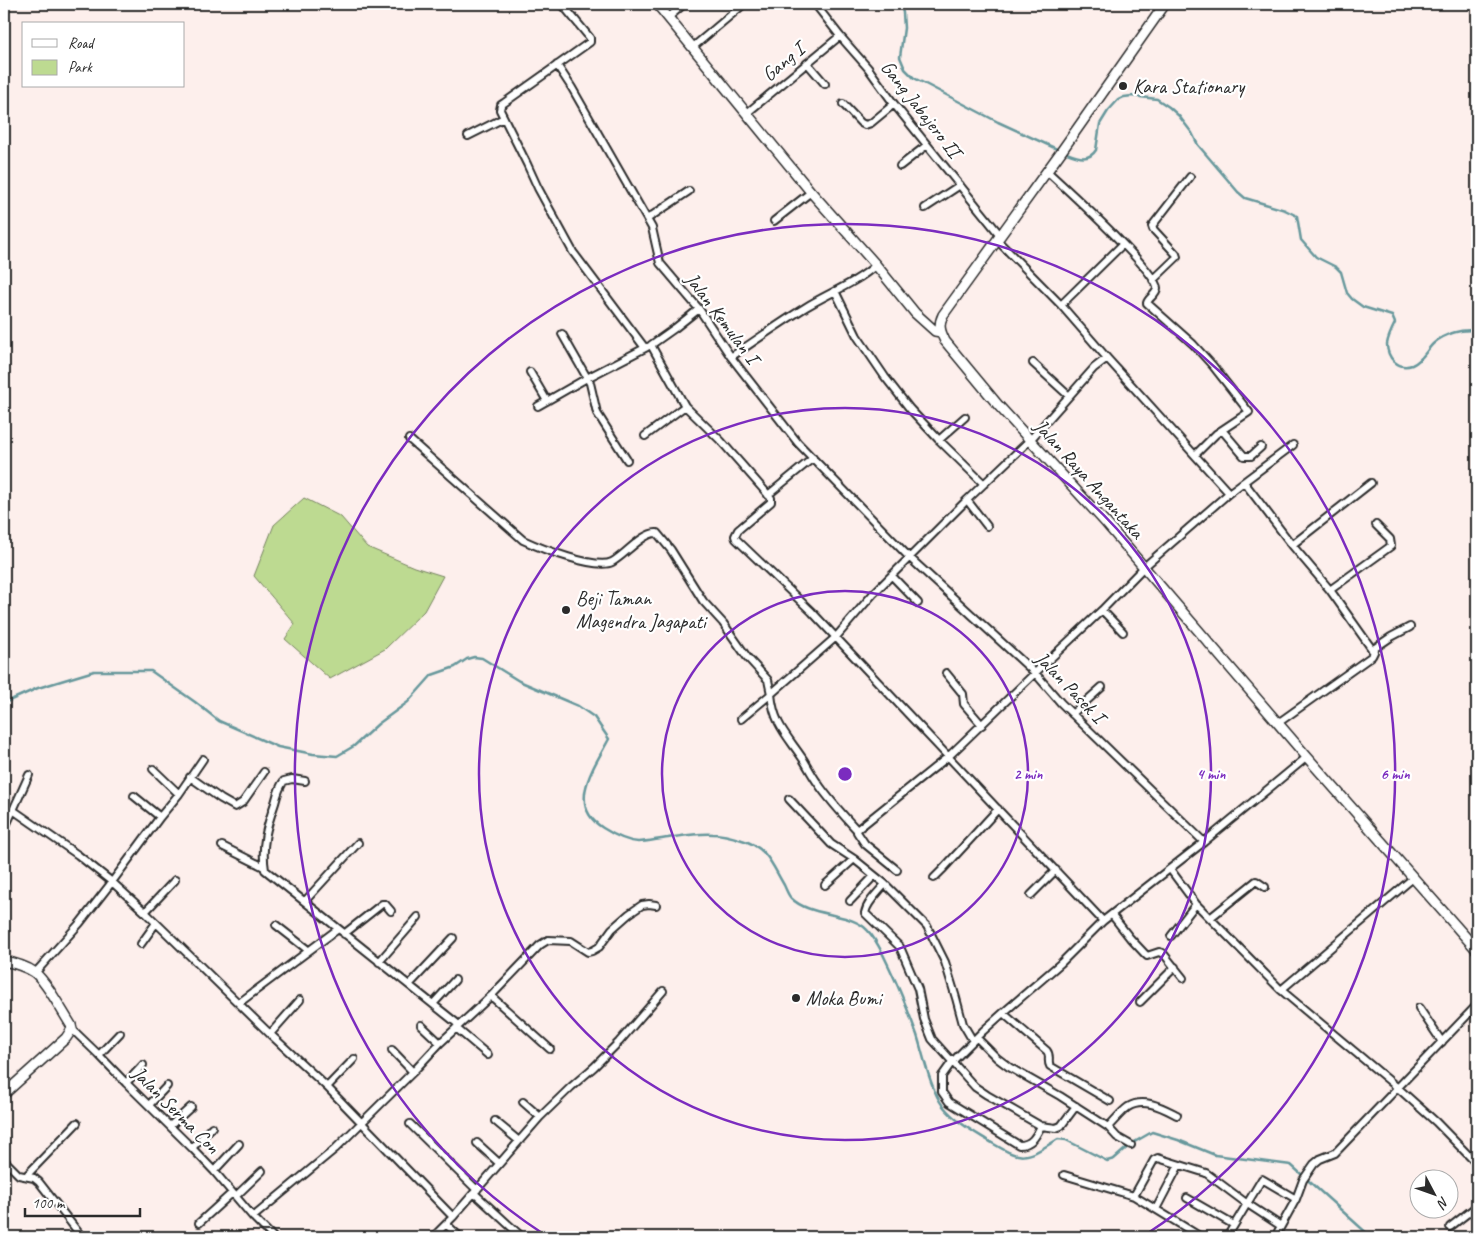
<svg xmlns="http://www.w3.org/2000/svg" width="1481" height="1241" font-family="Caveat,sans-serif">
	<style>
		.green { fill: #bdda91; stroke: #74825e }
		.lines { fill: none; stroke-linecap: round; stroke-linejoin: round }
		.stream { stroke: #67989c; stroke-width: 2.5 }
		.street-casing { stroke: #2b2b2b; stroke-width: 10 }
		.secondary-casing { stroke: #2b2b2b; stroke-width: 12 }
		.street { stroke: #fff; stroke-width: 6 }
		.secondary { stroke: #fff; stroke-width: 9 }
		.ring { fill: none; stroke: #7b2cbf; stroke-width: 2.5 }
		.poi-dot { fill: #2b2b2b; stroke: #fff; stroke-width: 2 }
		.labels { text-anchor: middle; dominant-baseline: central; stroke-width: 4.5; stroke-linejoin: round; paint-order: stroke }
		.street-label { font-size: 20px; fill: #2b2b2b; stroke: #fff }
		.poi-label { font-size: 20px; fill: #2b2b2b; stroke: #fff; text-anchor: start }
		.centre { fill: #7b2cbf; stroke: #fff; stroke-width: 2.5 }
		.ring-label { font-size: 15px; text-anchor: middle; font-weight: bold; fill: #7b2cbf; stroke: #fff; stroke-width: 4.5; stroke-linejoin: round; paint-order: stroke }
	</style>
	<rect width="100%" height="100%" fill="#fdefec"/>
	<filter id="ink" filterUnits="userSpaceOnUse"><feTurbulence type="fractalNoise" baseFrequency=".02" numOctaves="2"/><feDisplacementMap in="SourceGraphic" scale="10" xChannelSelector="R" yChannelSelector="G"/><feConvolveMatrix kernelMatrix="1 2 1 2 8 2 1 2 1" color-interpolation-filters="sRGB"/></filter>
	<g filter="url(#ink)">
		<!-- green -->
		<path class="green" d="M304,498L341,517L367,547L414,567L443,576L424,611L385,649L330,679L285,639L295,624L254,576L274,525Z"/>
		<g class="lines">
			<!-- stream -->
			<path class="stream" d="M901,4L903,13L904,28L900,57L905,69L914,78L998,122L1059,150
				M1064,152C1075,156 1088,163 1096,150L1100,124L1108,111L1118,100L1124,97L1132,96L1157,99L1169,107L1179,116L1192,133L1198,145L1238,192L1245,198L1285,210L1297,216L1301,240L1316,257L1336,267L1341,272L1347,293L1352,299L1363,307L1392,316L1395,323C1392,329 1388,337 1387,344C1387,358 1398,370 1412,365C1423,360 1426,350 1434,343C1444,334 1463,328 1477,331
				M4,703L38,688L94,671H151L195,702L219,721L278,747L313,754L337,756L354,746L378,724L408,702L432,675L455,667L467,659L474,657L482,658L519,681L578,706L594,717L609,739C594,767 566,805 603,828C614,835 625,841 638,842C648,842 658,839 668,838C682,836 698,833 713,834C722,834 733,837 742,840C767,847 772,865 784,885C786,889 788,895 791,898C809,916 845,912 864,927C875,936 884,956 890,969C900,990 909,1013 917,1035C923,1054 931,1091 943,1106C955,1121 971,1130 987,1140C1022,1161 1023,1161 1058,1139L1066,1140L1107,1161L1114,1159L1131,1144L1152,1132L1178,1140L1215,1155L1291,1165L1370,1236L1373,1237"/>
			<!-- street casing -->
			<g class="street-casing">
				<path id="street" d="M562,4L590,38V42L504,103L501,105L500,110L527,164L538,188L573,252L645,348
					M815,4L840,36L868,68L894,104L1000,235
					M669,17L684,4
					M693,47L744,4
					M807,63L825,84
					M557,65L572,88L652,228L660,263L699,309L731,357L798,443L910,558L1035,673L1061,703L1204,842
					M843,104L861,123L865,125L871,123L894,104
					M747,113L840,36
					M468,136L504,118
					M900,166L927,145
					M1047,171C1065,188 1155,269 1157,288C1157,294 1148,298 1147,303L1193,344L1213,366L1249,412L1216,434L1195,455
					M925,208L960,185
					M647,219L689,191
					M774,221L811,192
					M997,240L1061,305L1107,358L1229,493
					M1153,280L1177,257L1176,254L1153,229L1152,226L1190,177
					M835,291L857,336L885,377L910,409L939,440L984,484
					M1061,305L1123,244
					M699,309L675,328L651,345L685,406L721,441L771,498V502L738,530L735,536L736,539L812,612L1103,921
					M562,334L590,383L597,413L627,460
					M731,357C756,340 780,323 806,307C829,293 856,283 876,265
					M1033,363L1069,396
					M530,372L547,401
					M538,406L587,378L647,347
					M1222,430L1244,456H1251L1261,447
					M645,436L685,406
					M409,439L523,540C540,548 596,570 612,562C624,556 643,532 657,533L671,550L703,601L723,623L747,657L768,680L771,694L836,637L873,594L967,500L1031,439L1094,368L1107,358
					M939,440L965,417
					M1244,482L1292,545L1330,590L1374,652L1372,656L1278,723
					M768,495L813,458
					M967,500L987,526
					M1292,545L1371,483
					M892,576L918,603
					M1330,590L1391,546L1390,539L1376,525
					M1102,610L1123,632
					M1372,650L1391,637L1410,627
					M946,673L963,694L964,704L982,725
					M771,694C774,725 787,735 803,759C808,767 812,775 817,782C829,800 843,815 857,830
					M1072,714L1102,687
					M741,719L771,694
					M153,769L179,794
					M190,777L221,799L235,807L243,802L264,772
					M305,781L292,779L284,781C279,787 277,795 275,803C267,826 261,845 265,870L459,1025
					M134,796L160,817
					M789,799L831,844L854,859L885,884L927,926L945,962L956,998L963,1024L973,1041
					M13,810L78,855L112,882L145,912L270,1034L327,1087L453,1217L540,1117L571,1087L594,1067L619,1042L663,991
					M4,830L29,775
					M222,846L264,867
					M1170,869L1196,904L1281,990L1398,1088L1436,1122L1477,1164
					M897,870L865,844L857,832L858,829L949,756L1035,673L1102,610L1144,567L1229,493L1293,445
					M934,878L942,870L998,809
					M885,884C878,893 867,902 865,913L900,947L918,989L924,1019L932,1039L975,1087L987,1095L1041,1126L1056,1128L1061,1126L1076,1106
					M825,885L854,859
					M1031,895L1056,870
					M305,901L358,843
					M850,901L874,876
					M145,912L175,880
					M1112,915L1130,938L1145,954L1147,956L1159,952L1163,953L1183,978
					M1210,918L1256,881L1265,887
					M276,925L308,950
					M344,934L382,904H385L391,911
					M1171,936L1196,904
					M141,944L156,923
					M379,962L418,917
					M35,973L80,923L112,882L160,817L179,794L203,759
					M409,985L453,938
					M1281,990L1413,878
					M491,996L550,1049
					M1140,1002L1175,967
					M239,1003L338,929
					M433,1004L455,980
					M1419,1008L1442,1042
					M1003,1013L1047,1051C1051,1056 1047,1061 1050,1066L1110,1101
					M421,1025L440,1043
					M456,1028L488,1055
					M72,1029L99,1055L126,1083L192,1148L214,1171L253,1217L273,1237
					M270,1034L300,1000
					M977,1038L997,1058L1009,1067L1060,1096L1108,1127C1114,1121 1121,1112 1128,1107C1144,1097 1163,1108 1177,1115
					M392,1050L413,1072
					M99,1055L120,1033
					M126,1083L143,1065
					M327,1087L354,1059
					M523,1102L540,1117
					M149,1105L167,1086
					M495,1121L519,1141
					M410,1124L477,1190
					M170,1126L191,1107
					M1041,1126C1036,1136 1032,1145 1019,1145L949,1102L942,1092V1076L952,1062L983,1031L1003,1013L1061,963L1103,921L1204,842L1307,757
					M1108,1127L1117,1137L1131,1145
					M477,1143L499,1163
					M192,1148L212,1127
					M4,1160L19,1175L34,1178L39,1182L82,1237
					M214,1171L239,1144
					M1064,1175L1134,1196L1201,1237
					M26,1176L77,1123
					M474,1193L522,1237
					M236,1196L262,1171
					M1134,1196L1154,1160L1158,1158L1206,1173L1246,1203L1281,1226
					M1187,1198L1234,1225
					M1156,1209L1179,1165
					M253,1217L335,1149L413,1072L440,1043L491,996L540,945L548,940L571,941L588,952L592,951L599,947L612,929L629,914L642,905L649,904L656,905
					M199,1223L232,1193
					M446,1224L460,1237
					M1450,1227L1477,1206
					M433,1237L453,1217
					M1227,1237L1262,1179L1296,1199
					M1275,1237L1296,1199L1303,1180L1314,1164L1320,1159L1335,1153L1477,1005"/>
			</g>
			<!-- secondary casing -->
			<g class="secondary-casing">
				<path id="secondary" d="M657,4L811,192L876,265L915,313L935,331L941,332
					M1165,4L1063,149L943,315C938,325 940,331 945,341L998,405L1106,523L1307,757L1477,950
					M4,961C14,963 25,966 34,972C46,981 62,1011 71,1025L72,1029L66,1038L4,1094"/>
			</g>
			<!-- street -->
			<use href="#street" class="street"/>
			<!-- secondary -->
			<use href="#secondary" class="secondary"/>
		</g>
	</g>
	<!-- distance rings -->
	<g class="ring">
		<circle cx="845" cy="774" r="183"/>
		<circle cx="845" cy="774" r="366"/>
		<path d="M545 1235A550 550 0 1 1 1145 1235"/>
	</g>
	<!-- markers -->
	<g class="poi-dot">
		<circle cx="1123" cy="86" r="5"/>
		<circle cx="566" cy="610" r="5"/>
		<circle cx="796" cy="998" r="5"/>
	</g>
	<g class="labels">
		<!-- street labels -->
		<g class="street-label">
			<text transform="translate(783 62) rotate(-40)">Gang I</text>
			<text transform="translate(921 109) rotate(52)">Gang Jabajero II</text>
			<text transform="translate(722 318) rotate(53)">Jalan Kemulan I</text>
			<text transform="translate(1089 479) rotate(48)">Jalan Raya Angantaka</text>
			<text transform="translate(1070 687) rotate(46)">Jalan Pasek I</text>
			<text transform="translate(176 1110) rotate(45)">Jalan Serma Con</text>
		</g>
		<!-- poi labels -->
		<g class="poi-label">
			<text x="1133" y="86">Kara Stationary</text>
			<text x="576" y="598">Beji Taman<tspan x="576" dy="23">Magendra Jagapati</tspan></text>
			<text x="806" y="998">Moka Bumi</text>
		</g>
	</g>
	<circle cx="845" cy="774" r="8" class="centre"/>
	<g class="ring-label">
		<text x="1028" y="779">2 min</text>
		<text x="1211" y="779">4 min</text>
		<text x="1395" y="779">6 min</text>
	</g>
	<!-- margin -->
	<rect width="1481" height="1241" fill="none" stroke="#fff" stroke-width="20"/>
	<rect x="10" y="10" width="1461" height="1221" fill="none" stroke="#2b2b2b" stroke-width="2" filter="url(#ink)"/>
	<!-- legend -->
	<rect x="22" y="22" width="162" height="65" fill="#ffffff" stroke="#aaaaaa"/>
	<rect x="32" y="39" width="25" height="8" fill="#ffffff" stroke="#aaaaaa"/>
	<text x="68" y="48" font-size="15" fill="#2b2b2b">Road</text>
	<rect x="32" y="60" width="25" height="15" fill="#bdda91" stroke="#aaaaaa"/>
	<text x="68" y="72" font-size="15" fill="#2b2b2b">Park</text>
	<!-- north arrow -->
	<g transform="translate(1434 1194) rotate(131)"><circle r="24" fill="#ffffff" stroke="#aaaaaa"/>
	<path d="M0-4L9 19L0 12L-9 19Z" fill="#2b2b2b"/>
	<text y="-8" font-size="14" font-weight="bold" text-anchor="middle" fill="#2b2b2b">N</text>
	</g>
	<!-- scale -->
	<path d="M25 1208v8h115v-8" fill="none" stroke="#2b2b2b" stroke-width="2.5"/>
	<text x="32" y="1208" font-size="15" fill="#2b2b2b" stroke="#ffffff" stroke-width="4" paint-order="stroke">100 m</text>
</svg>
